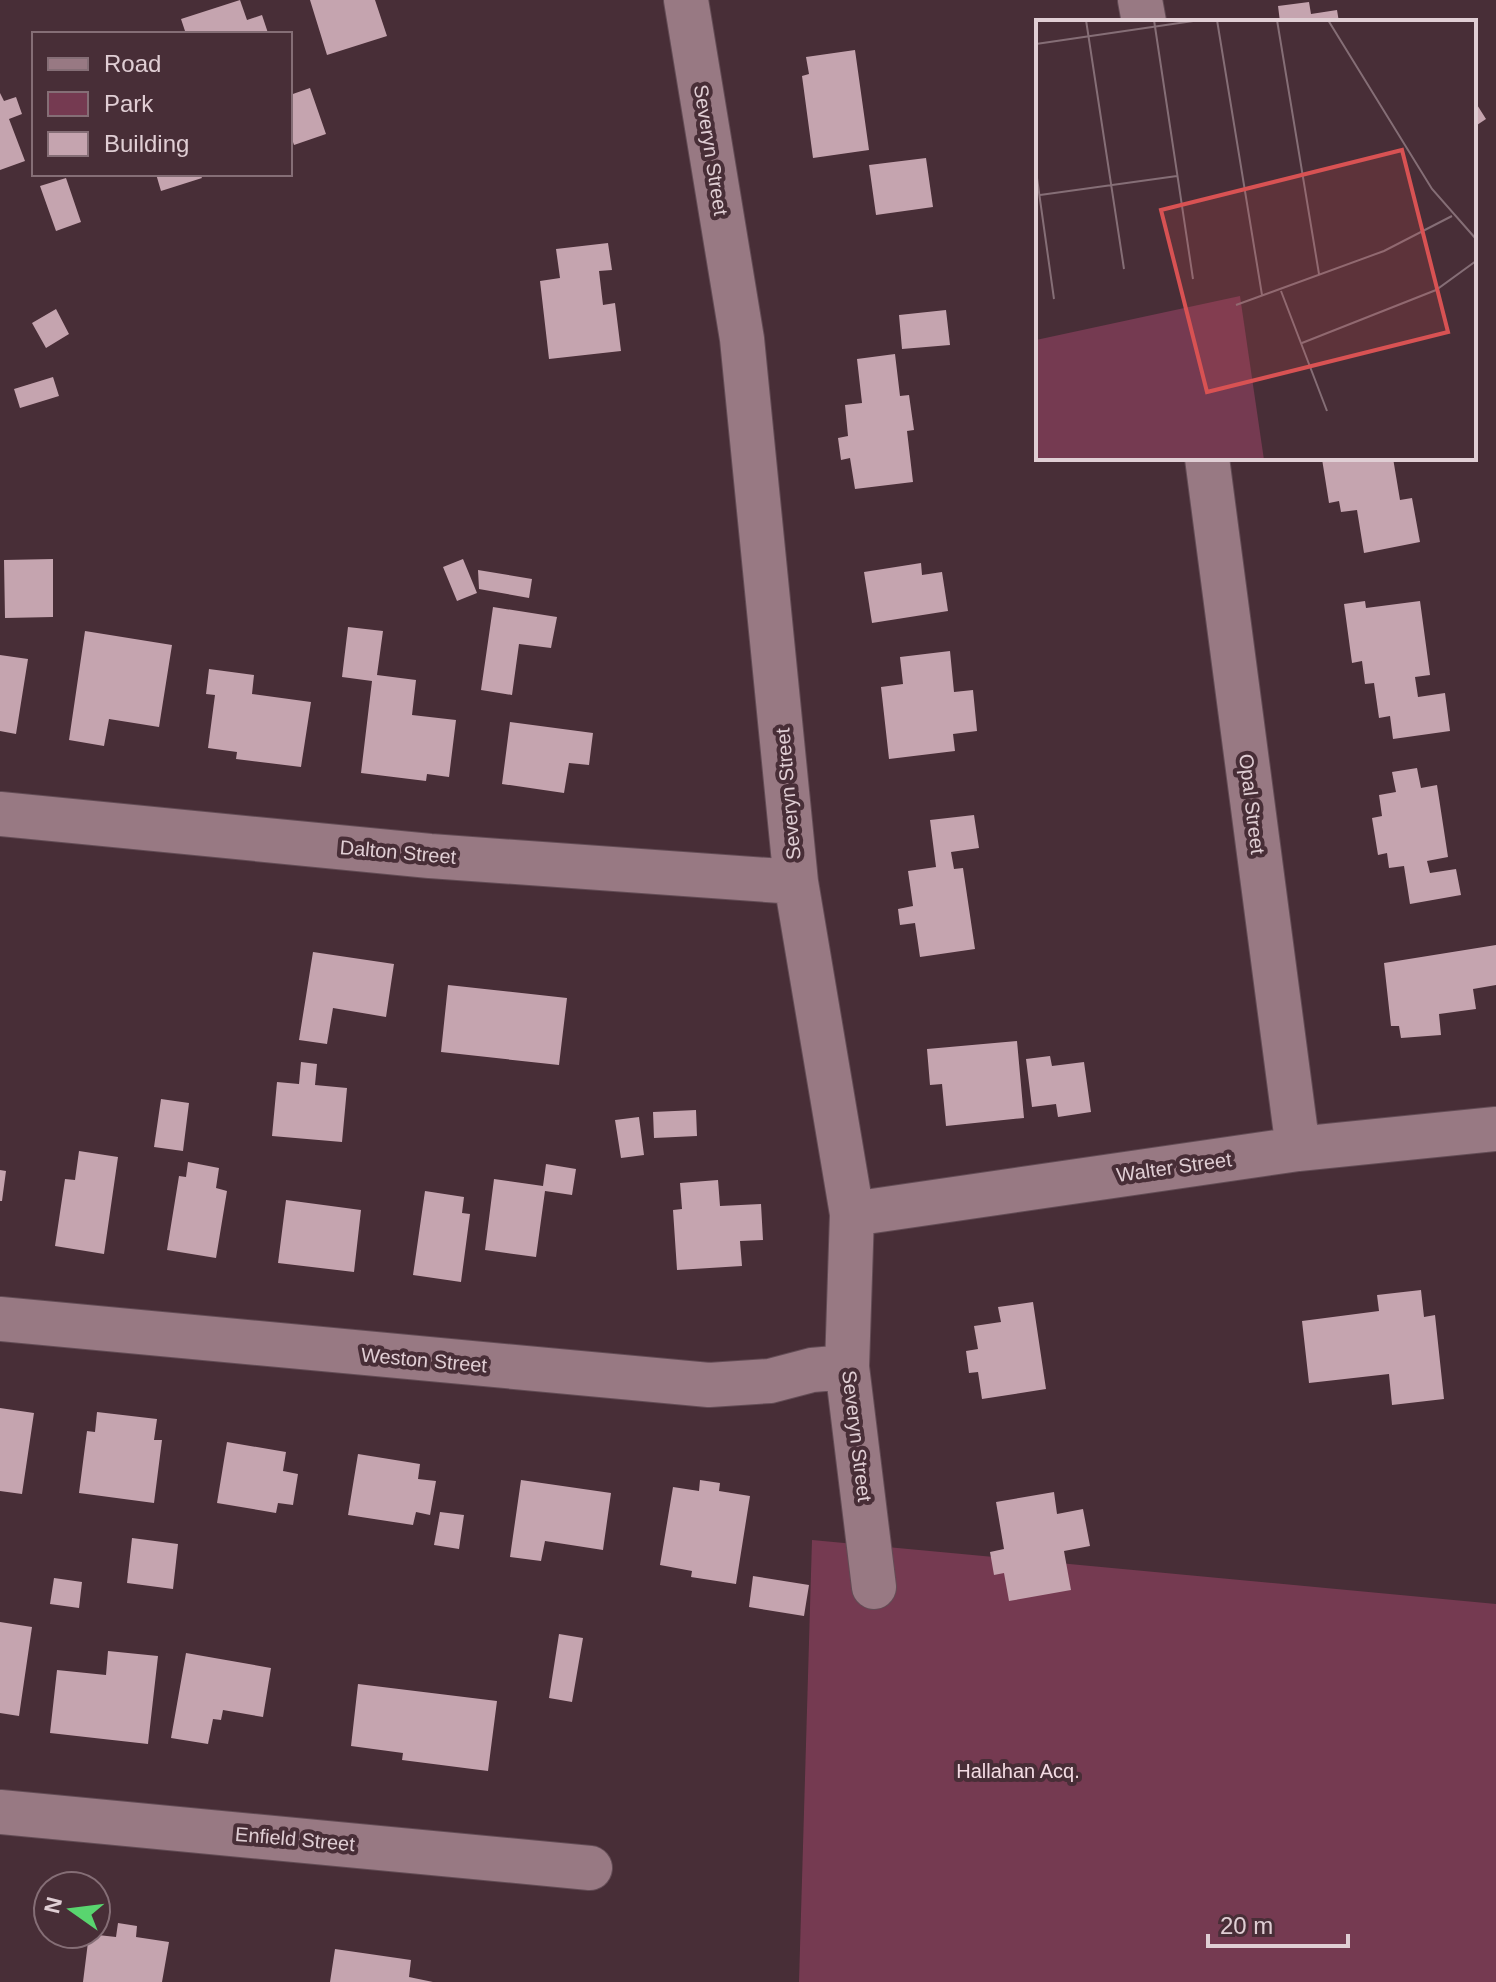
<svg xmlns="http://www.w3.org/2000/svg" width="1496" height="1982" font-family="Arial,sans-serif">
	<style>
		.green { fill: #753a51 }
		.building { fill: #c5a4af }
		.lines { fill: none; stroke-linecap: round; stroke-linejoin: round }
		.minor-casing { stroke: #634c55; stroke-width: 46 }
		.minor { stroke: #987983; stroke-width: 44 }
		.labels { text-anchor: middle; dominant-baseline: central; stroke-width: 8; stroke-linejoin: round; paint-order: stroke }
		.street-label { font-size: 20px; fill: #e0ced4; stroke: #482e37 }
		.park-label { font-size: 20px; fill: #f3dbe3; stroke: #482e37 }
		.inset-road { fill: none; stroke: #856e76; stroke-width: 2 }
		.view { fill: #d85253; fill-opacity: 0.15; stroke: #d85253; stroke-width: 4 }
		.inset-edge { fill: none; stroke: #e0ced4; stroke-width: 4 }
	</style>
	<rect width="100%" height="100%" fill="#482e37"/>
	<!-- green -->
	<path class="green" d="M812,1540L1496,1604V1982H799Z"/>
	<!-- building -->
	<path class="building" d="M240,0L247,20L262,15L268,33L186,34L181,19Z
		M310,0H375L387,36L327,55Z
		M1309,2L1311,14L1337,10L1339,22H1280L1278,6Z
		M855,50L869,150L813,158L802,76L809,74L806,57Z
		M310,88L326,134L294,145L290,133V95Z
		M0,93L4,101L16,97L22,114L9,119L25,161L0,170Z
		M1474,100L1486,119L1474,127Z
		M926,158L933,207L876,215L869,165Z
		M156,174H200L202,178L161,191Z
		M66,178L81,222L56,231L40,186Z
		M608,243L612,270L599,271L603,305L615,303L621,351L549,359L540,281L560,278L556,249Z
		M56,309L69,334L46,348L32,323Z
		M946,310L950,345L902,349L899,315Z
		M895,354L900,396L909,395L914,430L907,431L913,482L855,489L850,458L841,460L838,438L848,436L845,405L862,403L857,359Z
		M53,377L59,396L20,408L14,389Z
		M1393,458L1400,500L1412,498L1420,542L1364,553L1357,510L1341,512L1339,501L1329,503L1322,459Z
		M53,559V617L5,618L4,560Z
		M463,559L477,593L457,601L443,567Z
		M921,563L922,575L942,572L948,611L872,623L864,572Z
		M478,570L532,579L529,598L479,589Z
		M1365,601L1366,608L1420,601L1430,675L1415,677L1418,697L1445,693L1450,731L1393,739L1390,716L1379,718L1374,683L1365,684L1362,661L1352,663L1344,604Z
		M493,607L557,617L551,648L519,644L512,695L481,690Z
		M348,627L383,631L377,675L416,680L412,715L456,720L449,777L427,774L426,781L361,773L372,681L342,677Z
		M85,631L172,645L159,727L109,719L104,746L69,740Z
		M950,651L954,692L973,690L977,731L953,734L955,751L889,759L881,687L903,684L900,657Z
		M0,655L28,659L16,734L0,731Z
		M209,669L254,675L252,694L311,702L301,767L236,759L237,752L208,748L215,695L206,694Z
		M510,722L593,733L589,765L569,763L564,793L502,784Z
		M1417,768L1421,788L1437,785L1448,857L1427,861L1430,873L1456,869L1461,895L1410,904L1404,866L1389,868L1387,853L1378,855L1372,818L1382,816L1379,795L1396,792L1392,772Z
		M974,815L979,848L951,852L954,869L963,868L975,949L920,957L915,923L900,925L898,909L913,906L908,871L936,867L930,820Z
		M1496,945V985L1473,989L1476,1009L1439,1014L1441,1035L1401,1038L1399,1026H1391L1384,963Z
		M313,952L394,964L386,1017L333,1008L327,1044L299,1040Z
		M448,985L567,998L559,1065L441,1052Z
		M1017,1041L1024,1118L946,1126L942,1084L930,1085L927,1049Z
		M1050,1056L1052,1066L1084,1062L1091,1112L1058,1117L1056,1104L1032,1107L1026,1059Z
		M301,1062L317,1064L315,1085L347,1088L342,1142L272,1136L277,1082L299,1084Z
		M161,1099L189,1103L183,1151L154,1147Z
		M696,1110L697,1136L654,1138L653,1112Z
		M639,1117L644,1155L621,1158L615,1120Z
		M79,1151L118,1157L104,1254L55,1246L65,1179L75,1180Z
		M188,1162L219,1168L216,1188L227,1191L216,1258L167,1250L179,1176L186,1177Z
		M546,1164L576,1169L572,1195L545,1191L536,1257L485,1250L494,1179L543,1186Z
		M0,1170L6,1171L2,1201H0Z
		M718,1180L720,1206L761,1204L763,1240L740,1241L742,1266L677,1270L673,1210L682,1209L680,1183Z
		M425,1191L464,1197L462,1213L470,1214L461,1282L413,1275Z
		M286,1200L361,1210L354,1272L278,1263Z
		M1421,1290L1424,1317L1435,1315L1444,1399L1392,1405L1389,1374L1309,1383L1302,1321L1379,1311L1377,1295Z
		M1033,1302L1046,1389L982,1399L978,1372L969,1373L966,1351L978,1349L974,1326L1001,1322L998,1307Z
		M0,1408L34,1413L22,1494L0,1491Z
		M97,1412L157,1419L154,1440H162L154,1503L79,1493L87,1431L95,1432Z
		M227,1442L286,1452L283,1471L298,1474L293,1505L278,1503L276,1513L217,1503Z
		M358,1454L420,1464L418,1479L436,1481L430,1515L416,1512L413,1525L348,1515Z
		M521,1480L611,1493L603,1550L545,1541L541,1561L510,1557Z
		M700,1480L720,1483L719,1491L750,1496L736,1584L691,1577L692,1571L660,1565L673,1487L699,1491Z
		M1054,1492L1057,1514L1083,1509L1090,1546L1064,1551L1071,1590L1009,1601L1004,1573L994,1575L990,1552L1004,1549L996,1502Z
		M440,1512L464,1515L459,1549L434,1545Z
		M132,1538L178,1544L173,1589L127,1583Z
		M753,1576L809,1585L804,1616L749,1607Z
		M54,1578L82,1582L79,1608L50,1604Z
		M0,1622L32,1627L19,1716L0,1713Z
		M559,1634L583,1638L572,1702L549,1698Z
		M108,1651L158,1656L148,1744L50,1733L57,1670L106,1675Z
		M186,1653L271,1668L263,1717L223,1710L221,1720L213,1719L208,1744L171,1738Z
		M358,1684L497,1701L488,1771L402,1760L403,1753L351,1746Z
		M118,1923L137,1926L136,1937L169,1942L162,1982H83L89,1934L116,1937Z
		M335,1949L411,1960L409,1977L433,1982H330Z"/>
	<g class="lines">
		<!-- minor casing -->
		<g class="minor-casing">
			<path id="minor" d="M686,0L742,339L796,882L852,1214L847,1367L874,1587
				M1140,0L1144,22
				M1207,458L1298,1149
				M0,814L430,856L796,882
				M852,1214L1298,1149L1496,1129
				M0,1319L709,1385L770,1381L812,1370L847,1367
				M0,1812L590,1868"/>
		</g>
		<!-- minor -->
		<use href="#minor" class="minor"/>
	</g>
	<g class="labels">
		<!-- street labels -->
		<g class="street-label">
			<text transform="translate(711 150) rotate(81)">Severyn Street</text>
			<text transform="translate(788 794) rotate(-95)">Severyn Street</text>
			<text transform="translate(1252 804) rotate(83)">Opal Street</text>
			<text transform="translate(398 852) rotate(5)">Dalton Street</text>
			<text transform="translate(1174 1167) rotate(-8)">Walter Street</text>
			<text transform="translate(424 1360) rotate(5)">Weston Street</text>
			<text transform="translate(857 1436) rotate(83)">Severyn Street</text>
			<text transform="translate(295 1839) rotate(5)">Enfield Street</text>
		</g>
		<!-- park labels -->
		<g class="park-label">
			<text x="1018" y="1771">Hallahan Acq.</text>
		</g>
	</g>
	<!-- overview -->
	<g transform="translate(1036 20)">
		<rect width="440" height="440" fill="#482e37"/>
		<path d="M204,276L228,440H0V320Z" fill="#753a51"/>
		<path class="inset-road" d="M50,0L88,249M118,0L157,259M181,0L226,275M241,0L283,254M292,0L396,169L440,219M0,24L164,0M0,151L18,279M4,175L141,156M245,271L291,391M200,285L348,231L416,196M266,323L400,270L440,241"/>
		<path class="view" d="M366,130L412,312L171,372L125,190Z"/>
		<rect width="440" height="440" class="inset-edge"/>
	</g>
	<!-- legend -->
	<rect x="32" y="32" width="260" height="144" fill="#482e37" stroke="#856e76" stroke-width="2"/>
	<rect x="48" y="58" width="40" height="12" fill="#987983" stroke="#856e76" stroke-width="2"/>
	<text x="104" y="72" font-size="24" fill="#e0ced4">Road</text>
	<rect x="48" y="92" width="40" height="24" fill="#753a51" stroke="#856e76" stroke-width="2"/>
	<text x="104" y="112" font-size="24" fill="#e0ced4">Park</text>
	<rect x="48" y="132" width="40" height="24" fill="#c5a4af" stroke="#856e76" stroke-width="2"/>
	<text x="104" y="152" font-size="24" fill="#e0ced4">Building</text>
	<!-- north arrow -->
	<g transform="translate(72 1910) rotate(284)"><circle r="38" fill="#482e37" stroke="#856e76" stroke-width="2"/>
	<path d="M0-6L14 30L0 20L-14 30Z" fill="#59d56f"/>
	<text y="-12" font-size="22" font-weight="bold" text-anchor="middle" fill="#e0ced4">N</text>
	</g>
	<!-- scale -->
	<path d="M1208 1934v12h140v-12" fill="none" stroke="#e0ced4" stroke-width="4"/>
	<text x="1220" y="1934" font-size="24" fill="#e0ced4" stroke="#482e37" stroke-width="6" paint-order="stroke">20 m</text>
</svg>
